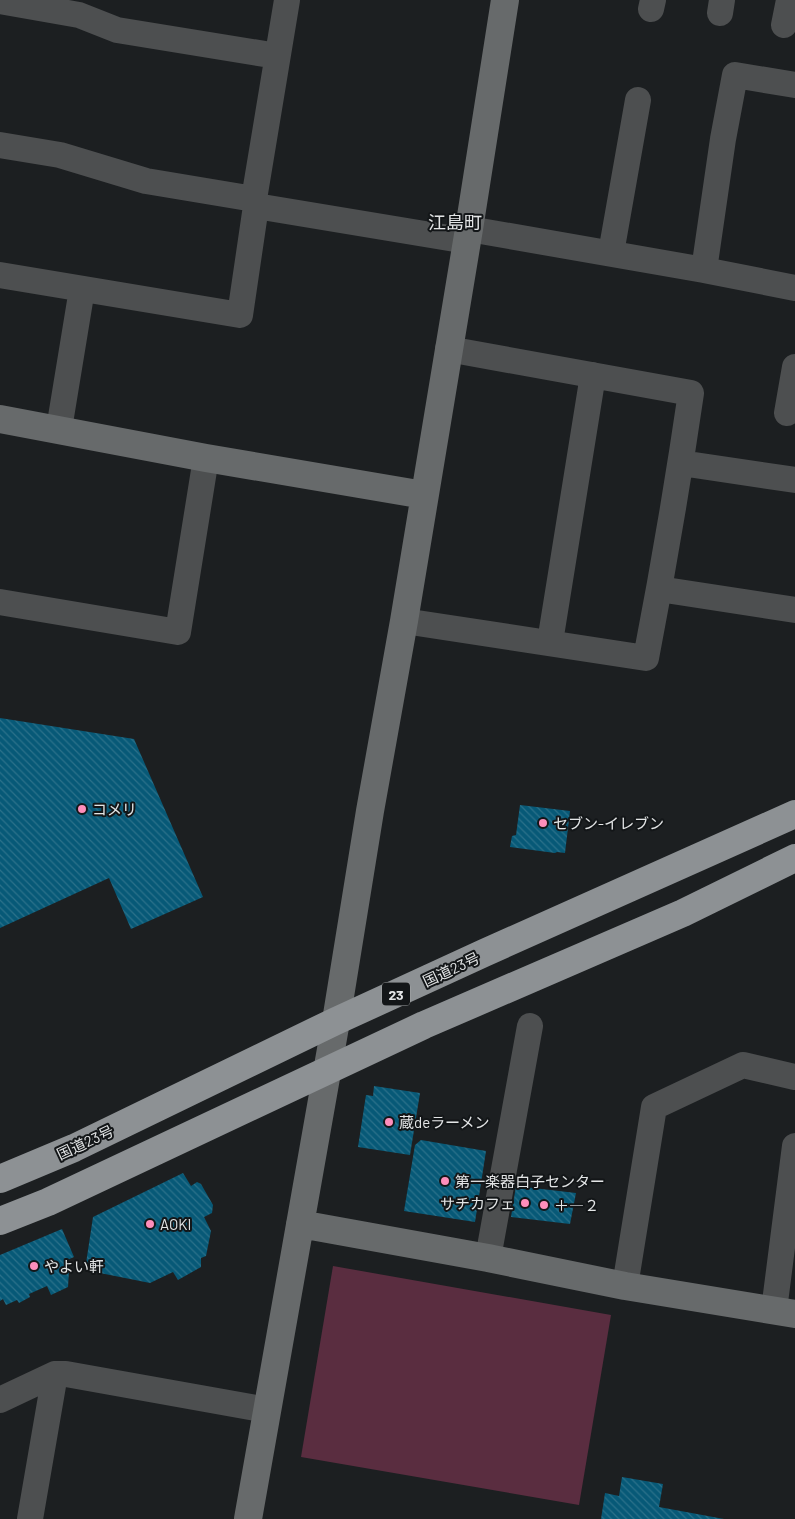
<svg xmlns="http://www.w3.org/2000/svg" width="795" height="1519" font-family="Barlow,'Noto Sans JP',sans-serif">
	<style>
		.pitch { fill: #5a2d40 }
		.building { fill: url(#building-back-hatch) }
		.lines { fill: none; stroke-linecap: round; stroke-linejoin: round }
		.street { stroke: #4d4f50; stroke-width: 26 }
		.secondary { stroke: #676a6b; stroke-width: 28 }
		.highway { stroke: #8d9194; stroke-width: 28 }
		.poi-dot { fill: #fe8ebb; stroke: #131618; stroke-width: 2 }
		.labels { text-anchor: middle; dominant-baseline: central; stroke-width: 4; stroke-linejoin: round; paint-order: stroke }
		.shield { fill: #131618; stroke: #a5a7a8; stroke-width: 1 }
		.shield-label { font-size: 14px; font-weight: bold; fill: #e3e5e6 }
		.poi-label { font-size: 15px; fill: #e3e5e6; stroke: #131618; text-anchor: start }
		.street-label { font-size: 15px; fill: #e3e5e6; stroke: #131618 }
		.quarter-label { font-size: 18px; fill: #e3e5e6; stroke: #131618 }
	</style>
	<defs>
		<pattern id="building-back-hatch" width="6" height="6" patternUnits="userSpaceOnUse" patternTransform="scale(1.25)"><rect width="6" height="6" fill="#075977"/><path d="M-1 5l2 2M0 0l6 6M5-1l2 2" fill="none" stroke="#2b718a"/></pattern>
	</defs>
	<rect width="100%" height="100%" fill="#1c1f21"/>
	<!-- pitch -->
	<path class="pitch" d="M333,1266L611,1315L579,1505L301,1457Z"/>
	<!-- building -->
	<path class="building" d="M0,718L134,739L203,897L131,929L109,878L0,928Z
		M520,805L570,811L565,853L557,852L555,853L510,847L512,836L516,835Z
		M374,1086L420,1093L410,1155L358,1147L366,1095L373,1096Z
		M421,1140L486,1151L475,1222L404,1211L415,1145Z
		M183,1173L191,1186L197,1182L201,1184L213,1205L212,1213L204,1217L211,1231L206,1256L201,1258V1267L178,1280L173,1272L150,1283L85,1270L93,1217Z
		M516,1186L576,1193L570,1224L511,1217Z
		M62,1229L74,1257L65,1261L69,1271L68,1287L51,1295L47,1286L29,1294L30,1297L19,1303L17,1300L6,1305L3,1299L0,1301V1255Z
		M622,1477L663,1484L659,1507L724,1519H601L605,1493L619,1496Z"/>
	<g class="lines">
		<!-- street -->
		<path class="street" d="M0,1L79,15L117,30L277,56
			M651,9L653,0
			M720,13L722,0
			M784,25L789,0
			M0,145L60,155L146,181L254,199
			M256,206L467,241
			M469,229L704,270L795,288
			M611,253L638,100
			M704,270L723,139L735,75L795,85
			M0,275L240,315L256,206L254,199L287,0
			M787,413L795,367
			M59,429L82,289
			M681,463L795,480
			M659,589L795,610
			M0,602L178,632L206,458
			M404,621L646,658C663,570 678,482 691,393L448,349
			M550,642L593,375
			M488,1258L530,1026
			M625,1286L654,1107L743,1065L795,1077
			M774,1310L795,1146
			M0,1400L55,1374H66L267,1410
			M30,1519L55,1374"/>
		<!-- secondary -->
		<path class="secondary" d="M0,419L206,458L424,495
			M300,1224L488,1258L625,1286L795,1314
			M248,1519L336,1021L370,811L404,621L469,229L505,0"/>
		<!-- highway -->
		<path class="highway" d="M0,1179L74,1148L336,1021L484,953L795,814
			M0,1221L48,1202L424,1025L683,913L795,858"/>
	</g>
	<!-- markers -->
	<g class="poi-dot">
		<circle cx="82" cy="809" r="5"/>
		<circle cx="543" cy="823" r="5"/>
		<circle cx="389" cy="1122" r="5"/>
		<circle cx="445" cy="1181" r="5"/>
		<circle cx="525" cy="1203" r="5"/>
		<circle cx="544" cy="1205" r="5"/>
		<circle cx="150" cy="1224" r="5"/>
		<circle cx="34" cy="1266" r="5"/>
	</g>
	<g class="labels">
		<!-- shield labels -->
		<rect class="shield" x="382" y="982.5" width="28" height="23" rx="4"/>
		<g class="shield-label">
			<text x="396" y="994">23</text>
		</g>
		<!-- poi labels -->
		<g class="poi-label">
			<text x="92" y="809">コメリ</text>
			<text x="553" y="823">セブン-イレブン</text>
			<text x="399" y="1122">蔵deラーメン</text>
			<text x="455" y="1181">第一楽器白子センター</text>
			<text x="515" y="1203" text-anchor="end">サチカフェ</text>
			<text x="554" y="1205">＋―２</text>
			<text x="160" y="1224">AOKI</text>
			<text x="44" y="1266">やよい軒</text>
		</g>
		<!-- street labels -->
		<g class="street-label">
			<text transform="translate(451 969) rotate(-25)">国道23号</text>
			<text transform="translate(85 1142) rotate(-25)">国道23号</text>
		</g>
		<!-- quarter labels -->
		<g class="quarter-label">
			<text x="455" y="222">江島町</text>
		</g>
	</g>
</svg>
